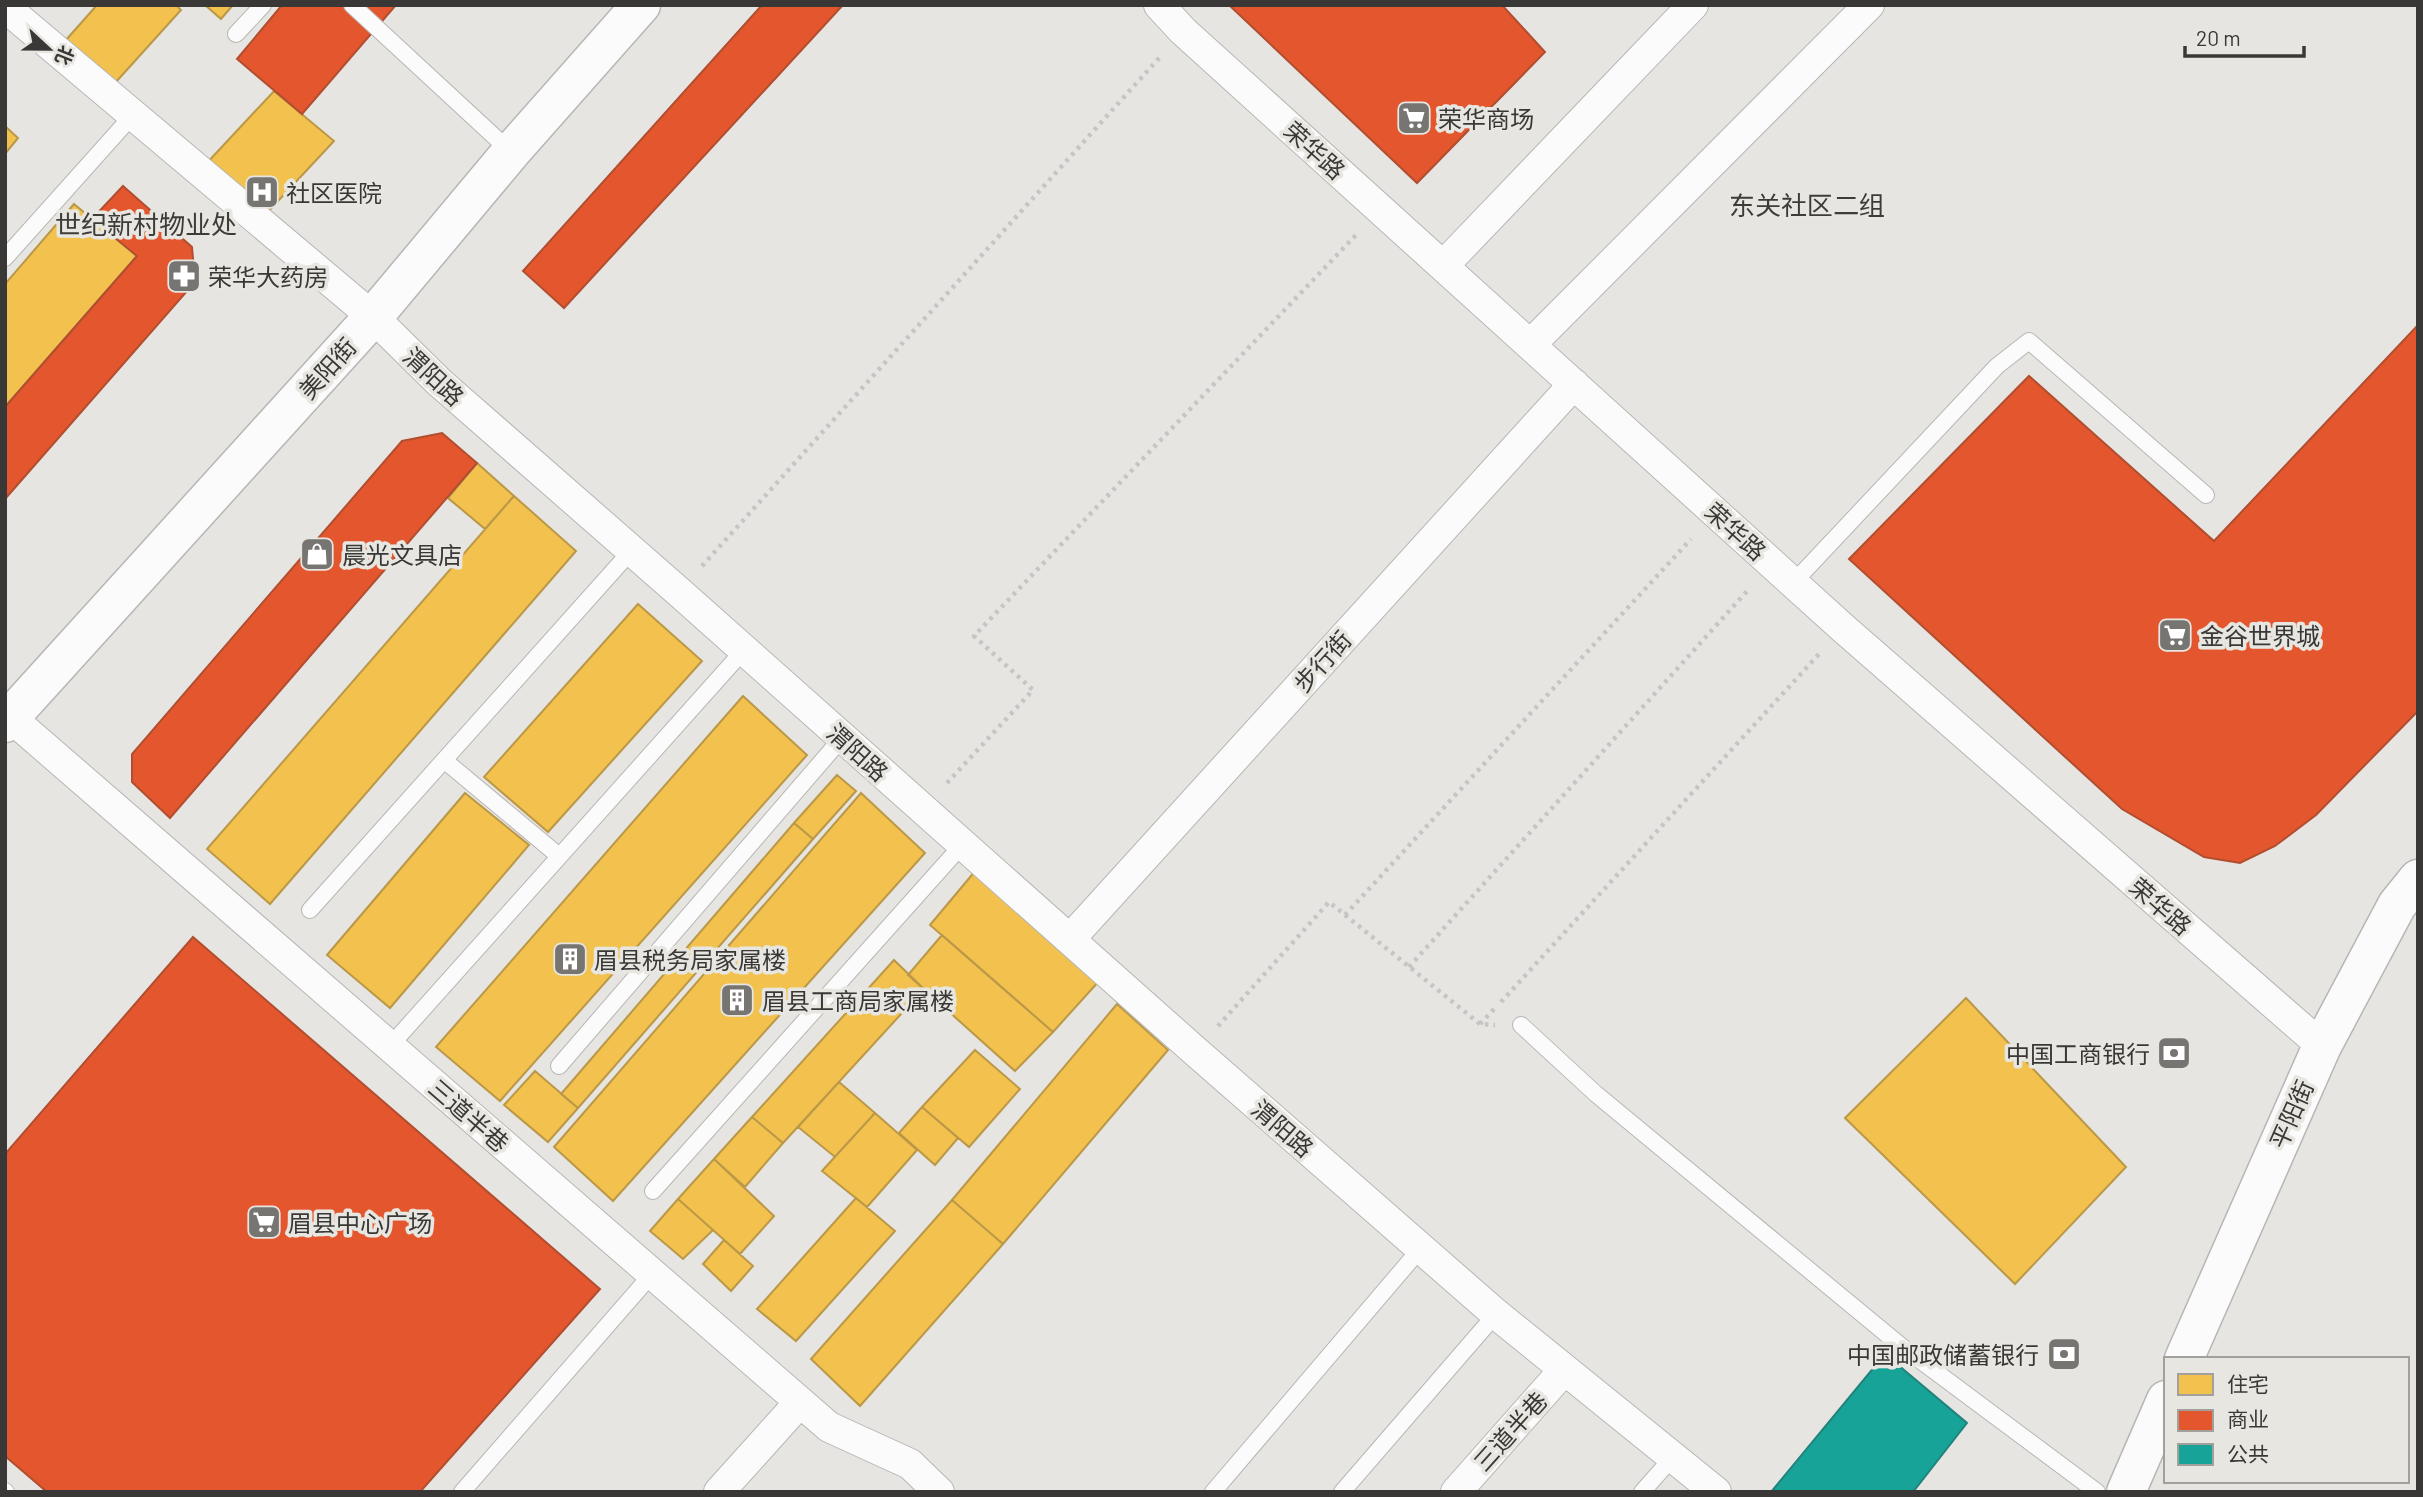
<svg xmlns="http://www.w3.org/2000/svg" width="2423" height="1497" font-family="Barlow,'Noto Sans SC',sans-serif">
	<style>
		.homes { fill: #f2c14e; stroke: #ba9847; stroke-width: 2 }
		.shops { fill: #e4572e; stroke: #b14e30; stroke-width: 2 }
		.public { fill: #17a398; stroke: #21837b; stroke-width: 2 }
		.lines { fill: none; stroke-linecap: round; stroke-linejoin: round }
		.lane-casing { stroke: #b7b6b4; stroke-width: 18 }
		.street-casing { stroke: #b7b6b4; stroke-width: 32 }
		.primary-casing { stroke: #b7b6b4; stroke-width: 41 }
		.path { stroke: #c5c5c5; stroke-width: 4.5; stroke-dasharray: 3.5 5; stroke-linecap: butt }
		.lane { stroke: #fbfbfb; stroke-width: 16 }
		.street { stroke: #fbfbfb; stroke-width: 30 }
		.primary { stroke: #fbfbfb; stroke-width: 38 }
		.labels { text-anchor: middle; dominant-baseline: central; stroke-width: 7; stroke-linejoin: round; paint-order: stroke }
		.poi-label { font-size: 24px; fill: #393836; stroke: #e7e6e1; text-anchor: start }
		.street-label { font-size: 24px; fill: #393836; stroke: #e7e6e1 }
		.neighbourhood-label { font-size: 26px; fill: #3d3c38; stroke: #e7e6e1 }
	</style>
	<rect width="100%" height="100%" fill="#e6e5e2"/>
	<!-- homes -->
	<path class="homes" d="M97,5H176L181,10L115,83L65,41Z
		M205,5H233L221,19Z
		M274,91L334,141L264,216L205,165Z
		M5,126L18,138L5,154Z
		M74,204L137,256L5,407V284Z
		M477,463L514,496L485,529L448,498Z
		M514,496L576,551L270,904L207,849Z
		M638,604L702,661L548,832L484,777Z
		M743,696L807,755L500,1101L436,1047Z
		M837,775L856,791L813,839L794,823Z
		M465,793L529,845L390,1008L327,955Z
		M861,793L925,853L613,1201L554,1147Z
		M794,823L813,839L578,1108L561,1094Z
		M976,870L1100,980L1053,1032L930,925Z
		M942,935L1053,1032L1015,1071L908,975Z
		M894,960L924,989L783,1143L752,1117Z
		M1966,998L2126,1167L2015,1284L1845,1118Z
		M1117,1004L1168,1050L1003,1244L952,1200Z
		M975,1050L1020,1089L969,1147L922,1107Z
		M535,1071L578,1108L548,1142L504,1105Z
		M839,1082L875,1113L835,1157L798,1127Z
		M922,1107L958,1138L935,1165L899,1133Z
		M875,1113L917,1150L867,1207L822,1171Z
		M752,1117L783,1143L745,1187L714,1159Z
		M714,1159L774,1216L740,1254L678,1199Z
		M856,1198L895,1231L796,1341L757,1309Z
		M678,1199L713,1230L683,1259L650,1231Z
		M952,1200L1003,1244L860,1406L811,1359Z
		M724,1240L753,1266L731,1291L703,1264Z"/>
	<!-- shops -->
	<path class="shops" d="M282,5H396L302,114L237,59Z
		M762,5H843L564,308L523,271Z
		M1229,5H1502L1545,52L1417,183Z
		M123,186L192,247L195,282L5,499V407L137,256L92,219Z
		M2418,325V711L2316,815L2275,846L2240,863L2204,857L2122,809L1849,559L2029,376L2214,541Z
		M442,433L477,463L170,818L132,782V754L402,441Z
		M193,937L600,1289L420,1492H47L5,1456V1154Z"/>
	<!-- public -->
	<path class="public" d="M1885,1354L1967,1423L1913,1492H1771Z"/>
	<g class="lines">
		<!-- lane casing -->
		<g class="lane-casing">
			<path id="lane" d="M352,5L511,152
				M236,34L263,5
				M5,258L132,116
				M1793,583L1997,366L2029,341L2206,495
				M444,760L559,856
				M310,910L632,550
				M1521,1025L1596,1094L1901,1346L2097,1492
				M390,1046L744,650
				M559,1066L842,738
				M653,1191L963,844
				M5,1491L6,1492
				M462,1492L652,1274
				M1213,1492L1421,1248
				M1342,1492L1496,1314
				M1642,1492L1673,1457"/>
		</g>
		<!-- street casing -->
		<g class="street-casing">
			<path id="street" d="M1159,5L1183,31L1843,628L2322,1046
				M5,7L373,317L439,382L679,592L1195,1051L1496,1314L1716,1492
				M1443,266L1693,5
				M1530,345L1869,5
				M10,717L829,1427L910,1464L939,1492
				M1070,939L1574,384
				M719,1492L800,1402
				M1456,1492L1564,1370"/>
		</g>
		<!-- primary casing -->
		<g class="primary-casing">
			<path id="primary" d="M5,723L373,317L511,152L641,5
				M2184,1359L2322,1046L2397,905L2418,879
				M2126,1492L2166,1400"/>
		</g>
		<!-- path -->
		<path class="path" d="M702,566L1160,57
			M947,783L1033,690L974,636L1356,235
			M1345,915L1691,539
			M1409,967L1748,590
			M1501,1002L1819,654
			M1480,1024L1495,1008
			M1218,1026L1329,902L1480,1024L1495,1025"/>
		<!-- lane -->
		<use href="#lane" class="lane"/>
		<!-- street -->
		<use href="#street" class="street"/>
		<!-- primary -->
		<use href="#primary" class="primary"/>
	</g>
	<!-- icons -->
	<defs>
		<g id="supermarket-square" transform="scale(1.75)"><rect x="-9" y="-9" width="18" height="18" rx="4" fill="#767572" stroke="#e7e6e1"/><path d="M-6-5.5h2.5l.6 2H6L4.5 2H-2.5L-4.4-4H-6ZM-1.5 3.2a1.3 1.3 0 1 0 .1 0ZM3 3.2a1.3 1.3 0 1 0 .1 0Z" fill="#fff"/></g>
		<g id="hospital-square" transform="scale(1.75)"><rect x="-9" y="-9" width="18" height="18" rx="4" fill="#767572" stroke="#e7e6e1"/><path d="M-5-5h3v3.5h4V-5h3V5h-3V1.5h-4V5h-3Z" fill="#fff"/></g>
		<g id="pharmacy-square" transform="scale(1.75)"><rect x="-9" y="-9" width="18" height="18" rx="4" fill="#767572" stroke="#e7e6e1"/><path d="M-2-6h4v4h4v4h-4v4h-4v-4h-4v-4h4Z" fill="#fff"/></g>
		<g id="shop-square" transform="scale(1.75)"><rect x="-9" y="-9" width="18" height="18" rx="4" fill="#767572" stroke="#e7e6e1"/><path d="M-5-2.5h2.3a2.7 3.5 0 0 1 5.4 0H5L5.5 6h-11ZM-1.5-2.5h3a1.5 2.3 0 0 0-3 0Z" fill="#fff"/></g>
		<g id="building-square" transform="scale(1.75)"><rect x="-9" y="-9" width="18" height="18" rx="4" fill="#767572" stroke="#e7e6e1"/><path d="M-4-6H4V6H1V3H-1V6H-4ZM-2.5-4.3h1.7v1.8h-1.7ZM.8-4.3h1.7v1.8H.8ZM-2.5-1h1.7V.8h-1.7ZM.8-1h1.7V.8H.8Z" fill="#fff"/></g>
		<g id="bank-square" transform="scale(1.75)"><rect x="-9" y="-9" width="18" height="18" rx="4" fill="#767572" stroke="#e7e6e1"/><path d="M-6-4H6V4H-6ZM0-2.3a2.3 2.3 0 1 0 0 4.6a2.3 2.3 0 1 0 0-4.6Z" fill="#fff"/></g>
	</defs>
	<g fill-rule="evenodd">
		<use href="#supermarket-square" x="1414" y="118"/>
		<use href="#hospital-square" x="262" y="192"/>
		<use href="#pharmacy-square" x="184" y="276"/>
		<use href="#shop-square" x="317" y="554"/>
		<use href="#supermarket-square" x="2175" y="635"/>
		<use href="#building-square" x="570" y="959"/>
		<use href="#building-square" x="737" y="1000"/>
		<use href="#bank-square" x="2174" y="1053"/>
		<use href="#supermarket-square" x="264" y="1222"/>
		<use href="#bank-square" x="2064" y="1354"/>
	</g>
	<g class="labels">
		<!-- poi labels -->
		<g class="poi-label">
			<text x="1438" y="118">荣华商场</text>
			<text x="286" y="192">社区医院</text>
			<text x="208" y="276">荣华大药房</text>
			<text x="342" y="554">晨光文具店</text>
			<text x="2200" y="635">金谷世界城</text>
			<text x="594" y="959">眉县税务局家属楼</text>
			<text x="762" y="1000">眉县工商局家属楼</text>
			<text x="2150" y="1053" text-anchor="end">中国工商银行</text>
			<text x="288" y="1222">眉县中心广场</text>
			<text x="2039" y="1354" text-anchor="end">中国邮政储蓄银行</text>
		</g>
		<!-- street labels -->
		<g class="street-label">
			<text transform="translate(1315 150) rotate(42)">荣华路</text>
			<text transform="translate(327 368) rotate(-48)">美阳街</text>
			<text transform="translate(434 376) rotate(43)">渭阳路</text>
			<text transform="translate(1736 531) rotate(42)">荣华路</text>
			<text transform="translate(1322 661) rotate(-48)">步行街</text>
			<text transform="translate(858 752) rotate(42)">渭阳路</text>
			<text transform="translate(2161 906) rotate(41)">荣华路</text>
			<text transform="translate(2291 1114) rotate(-66)">平阳街</text>
			<text transform="translate(469 1115) rotate(41)">三道半巷</text>
			<text transform="translate(1283 1128) rotate(41)">渭阳路</text>
			<text transform="translate(1510 1431) rotate(-48)">三道半巷</text>
		</g>
		<!-- neighbourhood labels -->
		<g class="neighbourhood-label">
			<text x="1807" y="204">东关社区二组</text>
			<text x="146" y="223">世纪新村物业处</text>
		</g>
	</g>
	<!-- border -->
	<rect width="2423" height="1497" fill="none" stroke="#393836" stroke-width="14"/>
	<!-- legend -->
	<rect x="2164" y="1357" width="245" height="126" fill="#e7e6e1" stroke="#a1a09d" stroke-width="2"/>
	<rect x="2178" y="1374" width="35" height="21" fill="#f2c14e" stroke="#a1a09d" stroke-width="2"/>
	<text x="2227" y="1392" font-size="21" fill="#393836">住宅</text>
	<rect x="2178" y="1410" width="35" height="21" fill="#e4572e" stroke="#a1a09d" stroke-width="2"/>
	<text x="2227" y="1427" font-size="21" fill="#393836">商业</text>
	<rect x="2178" y="1444" width="35" height="21" fill="#17a398" stroke="#a1a09d" stroke-width="2"/>
	<text x="2227" y="1462" font-size="21" fill="#393836">公共</text>
	<!-- north arrow -->
	<g transform="translate(49 49) rotate(112)" stroke="#e7e6e1" stroke-width="5" paint-order="stroke">
	<path d="M0-5L12 26L0 18L-12 26Z" fill="#393836"/>
	<text y="-10" font-size="19" font-weight="bold" text-anchor="middle" fill="#393836">北</text>
	</g>
	<!-- scale -->
	<path d="M2185 46v10h119v-10" fill="none" stroke="#393836" stroke-width="3.5"/>
	<text x="2196" y="46" font-size="21" fill="#393836" stroke="#e7e6e1" stroke-width="5" paint-order="stroke">20 m</text>
</svg>
